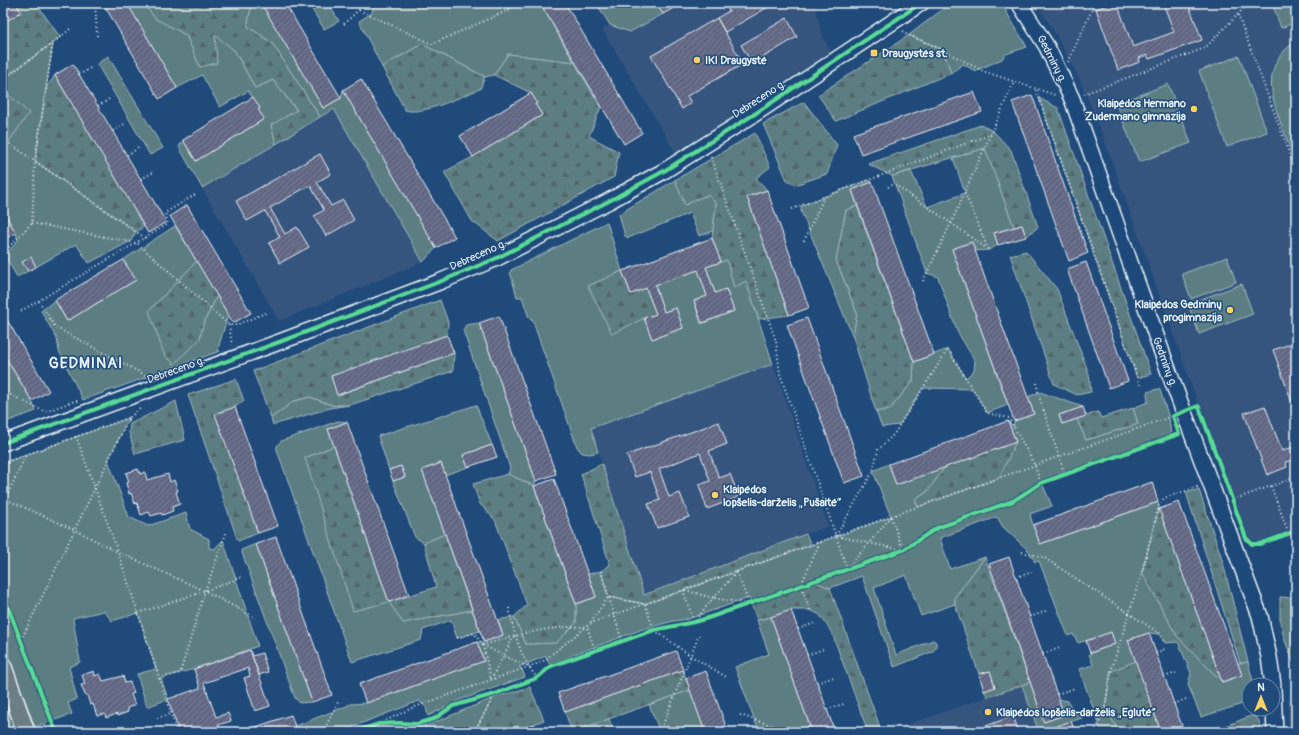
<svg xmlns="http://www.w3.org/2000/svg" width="1299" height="735" font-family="Pangolin,sans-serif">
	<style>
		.built { fill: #35557f }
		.green { fill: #5c7e83; stroke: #a2b8be }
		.forest { fill: url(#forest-firs); stroke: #a2b8be }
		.building { fill: url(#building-hatch); stroke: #e8f1f8 }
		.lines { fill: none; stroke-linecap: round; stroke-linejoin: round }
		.secondary-casing { stroke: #e8f1f8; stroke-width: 18 }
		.primary-casing { stroke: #e8f1f8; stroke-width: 20 }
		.path { stroke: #e8f1f8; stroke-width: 2; stroke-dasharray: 1 3; stroke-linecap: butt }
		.secondary { stroke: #1f4a7a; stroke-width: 15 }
		.primary { stroke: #6d7d84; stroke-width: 17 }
		.cycleway-casing { stroke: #1f4a7a; stroke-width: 6 }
		.cycleway { stroke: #5adb95; stroke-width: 4 }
		.poi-dot { fill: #ffd166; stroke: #1f4a7a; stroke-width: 1.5 }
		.labels { text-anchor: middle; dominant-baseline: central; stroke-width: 3; stroke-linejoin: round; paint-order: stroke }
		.poi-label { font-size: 11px; font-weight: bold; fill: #e8f1f8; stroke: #1f4a7a; text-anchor: start }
		.street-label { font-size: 11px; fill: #e8f1f8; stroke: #1f4a7a }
		.district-label { font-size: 15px; font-weight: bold; letter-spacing: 1px; fill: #e8f1f8; stroke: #1f4a7a }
	</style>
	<defs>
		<pattern id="forest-firs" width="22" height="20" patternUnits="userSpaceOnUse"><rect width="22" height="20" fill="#5c7e83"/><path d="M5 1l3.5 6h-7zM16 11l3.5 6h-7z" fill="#526669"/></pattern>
		<pattern id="building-hatch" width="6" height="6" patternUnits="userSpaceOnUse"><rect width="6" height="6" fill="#676e8c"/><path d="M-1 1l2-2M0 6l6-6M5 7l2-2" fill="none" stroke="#555968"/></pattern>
	</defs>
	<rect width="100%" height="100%" fill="#1f4a7a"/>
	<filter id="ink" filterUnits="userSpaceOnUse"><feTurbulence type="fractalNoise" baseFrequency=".025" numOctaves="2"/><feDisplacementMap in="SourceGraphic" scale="8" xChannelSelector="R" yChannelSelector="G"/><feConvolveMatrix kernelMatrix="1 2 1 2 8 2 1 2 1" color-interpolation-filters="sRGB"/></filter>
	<g filter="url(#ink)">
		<!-- built -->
		<path class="built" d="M656,3H815L816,11L823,38L832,53L677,155L602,29L610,25L631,32L663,14Z
			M1036,3H1296V531L1260,544H1252L1246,538L1104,139L1079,78L1053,29Z
			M334,109L423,262L279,321L202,188Z
			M773,364L828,526L644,595L591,428Z
			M1022,685L1039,732H900L903,726Z
			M1296,698V732H1288V701Z"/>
		<!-- green -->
		<path class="green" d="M127,3H143L156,19L186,35L200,67L215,34L235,51L255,88L273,80L297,111L271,125L276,144L202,188L179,147L183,140L196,161L264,119L258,109L260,108L248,91L220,107L202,75L177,88Z
			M252,3H261L323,108L341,98L343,90L436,248L423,262L334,109L320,117L272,43L247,26Z
			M308,3H328L339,21L324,29Z
			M374,3H540L574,62L508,54L494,75L485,77L422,44L382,67L359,21L372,13Z
			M596,3H656L663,14L630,32L610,25Z
			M951,3H1001L1027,47L1006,54L1002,59L975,71L963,64L951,73L943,50L909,35Z
			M1272,3H1296V22L1281,28Z
			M1296,41V164C1291,151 1286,137 1281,124C1269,91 1263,64 1296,41Z
			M53,43L35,161L136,232L131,241L89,263L76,244L36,267L23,262L28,271L17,277L5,256L18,240L16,233L3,211V139L8,143L28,114L3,90V79Z
			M108,56L163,148L150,155L97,64Z
			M1239,56L1267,132L1227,147L1199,71Z
			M1168,84L1191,143L1139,162L1116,104Z
			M985,148L1014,227L994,233L998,245L989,250L975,251L972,242L952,249L1008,405L987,413L973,389L923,388L899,425L882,427L876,412L890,409L913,381L914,362L948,349L966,378L974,370L975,361L957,331L938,277L927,273L892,176L911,171L927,207L965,193L953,158Z
			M675,180L685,205L699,198L708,195L716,203L713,231L699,236L690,213L628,238L625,236L619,214Z
			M869,180L872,182L852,190L857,206L846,210L836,260L857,313L853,337L801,211L802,205Z
			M607,222L622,271L589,286L644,318L652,339L683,328L676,308L664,312L655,285L698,270L707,296L694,301L701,324L734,311L726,289L715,293L706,267L727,260L734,287L746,281L773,364L591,428L598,452L590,454L582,453L577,447L532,319L529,318L522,297H517L510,272L511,270Z
			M175,226L197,261L149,311L200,339L203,324L217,296L228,315L218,349L220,351L83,400L59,351L57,339L41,311L55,300L67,321L136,280L123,260Z
			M1227,257L1236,282L1191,299L1182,274Z
			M1242,284L1253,314L1199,334L1188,304Z
			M479,323L536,481L534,486L508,474L510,468L463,330L466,325Z
			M8,362L32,401L36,411L3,423V372Z
			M1158,389L1160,390L1169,418L1171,436L1042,483L1052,506L1030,514L1033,525L1040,544L1158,502L1159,509L1142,572L1177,636L1222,682L1242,675L1237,663L1248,662L1254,685H1249V702L1201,717L1188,685L1191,673L1178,642L1165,643L1159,634L1149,633L1128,640L1136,661L1105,707L1119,732H1102L1079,669L1093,665L1089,654L1115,644L1111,633L1078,643L1073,634L1068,636L1039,561L1035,562L1029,551L1003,527L997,517L940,538L950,569L985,557L955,597V604L921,616L906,575L874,588L896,655L933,640L936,642V648L932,652L894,667L862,576L830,588L812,581L751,603L749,598L688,619L674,621L643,629L549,664L546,656L519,667L522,669L525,677L460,700L428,716L426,707L419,701L339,732H297L295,726L347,706L350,704L366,703L484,661L477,642H484L503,635L497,620L514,617L526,644L556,643L576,623V604L596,597L588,574L601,571L608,597L645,604L891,517L873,471L889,464L896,485L945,467L927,492L915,500L1016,442L1008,421L1014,427V421L1034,414L1028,397L1040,392L1083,407L1059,415L1062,424L1077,419L1086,440L1138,424L1133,408L1148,402L1147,392Z
			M310,397L332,405H350L330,408L273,425L271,418L294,401Z
			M476,405L492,445L463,455L468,467L445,475L441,463L422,470L445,534L424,543L415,537L393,481L405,476L401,466L389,470L378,436Z
			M129,418L108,460L129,517L148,526L186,513L190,529L209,539V548L214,549L223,540L258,646L194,669L161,678L168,699L147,707L137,674L156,669L138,613L112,621L104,611L73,618L80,662L69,667L77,699L68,703L72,714L35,727L3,642V463Z
			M338,421L347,422L328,429L334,446L305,458L403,623L472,610L480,631L457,638L451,620L423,630L421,640L352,662L277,450V446L281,441Z
			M256,544L312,702L300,703L295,698L241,550Z
			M771,617L812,732H759L735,667L769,654L757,620Z
			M1030,682L1044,722L1064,715L1058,699L1068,701L1073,712L1082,718L1052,728L1053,732H1039L1022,685Z
			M690,690L705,732H660L649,705Z
			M3,696L16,732H3Z
			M493,698L474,732H403L433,723Z
			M609,719L614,732H573Z"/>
		<!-- forest -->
		<path class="forest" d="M16,3H36L60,37L3,79V23L21,12Z
			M143,3H252L247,26L272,43L320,117L276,144L271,125L297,110L273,80L255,88L235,51L215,35L217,63L200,67L186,35L156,19Z
			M909,35L943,50L951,73L836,121L818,95Z
			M422,44L485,77L480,89C462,96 422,116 405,110L382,67Z
			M508,54L574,62L601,107L589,136L619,152L614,177L498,241L472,221L444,172L473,157L542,115L535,104L537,103L531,93L494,75Z
			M55,75L145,226L136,232L35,161L46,89Z
			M3,90L29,113L8,143L3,139Z
			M1039,98L1058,108L1151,374L1137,378Z
			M804,102L837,145L827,174L795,185L787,180L763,124Z
			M981,125L993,131L1011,150L1038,227L1026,237L1022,225L1014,227L985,148L892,176L868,164Z
			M755,133L770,167L756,178L767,190L747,197L789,315L759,319L746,281L734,288L727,260L721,262L712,238L716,203L708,195L699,198L685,205L675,180Z
			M857,206L914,362L913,381L890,409L876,412L853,337L857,313L836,260L846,210Z
			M1026,251L1057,289L1089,374L1091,392L1077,395L1054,384L1010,255Z
			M197,261L217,296L203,324L200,339L174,364L164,354L149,311Z
			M622,271L631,294L646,288L656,314L644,318L612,334L588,286Z
			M440,300L448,322L447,335L331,377L338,395L454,353L453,371L350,405H332L310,397L294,401L271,418L253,371Z
			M236,379L244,401L235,407L216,415L258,533L238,541L188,395Z
			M176,401L185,440L135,454L129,432L130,424Z
			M1133,408L1138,424L1086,440L1077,419L1098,412L1101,418Z
			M1016,442L999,478L918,507L915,500L927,492L945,467Z
			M334,446L389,602L436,587L424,543L445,534L472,610L403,623L389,602L353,611L305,458Z
			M602,464L644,595L806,534L811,545L645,604L608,597L601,571L610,565L581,474Z
			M508,474L534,486L576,604V623L556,643L526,644L514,617L527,605L495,520L480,504L473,484Z
			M1199,490L1222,559L1248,662L1240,663L1186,492Z
			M1159,509L1222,682L1177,636L1142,572Z
			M985,557L1030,682L988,697L984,691L995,687L990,671L979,674L955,604V597Z
			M812,581L830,588L880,727L873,732H868L832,633L820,615L810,610H791L771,617L757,620L751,603Z
			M1280,597L1296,598V668L1285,641L1280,622Z
			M1136,661L1161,732H1119L1105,707L1111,671Z
			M683,670L690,690L572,732L565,712Z
			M530,687L544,720L514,732H474L493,698Z
			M1251,716L1256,717L1259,721L1260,732H1210Z"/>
		<!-- building -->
		<path class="building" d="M3,3H16L21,12L3,23Z
			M72,3H80L74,7Z
			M103,3H127L177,88L159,99Z
			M261,3H285L341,98L323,108Z
			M540,3H565L642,133L624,144Z
			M656,3H682L663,14Z
			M724,3H775L725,32L717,18L729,11Z
			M1113,3H1117L1133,47L1174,32L1163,3H1188L1202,40L1149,59L1147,55L1139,58L1140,62L1118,70L1096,9Z
			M717,18L743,64L687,96L691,103L682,109L651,56Z
			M787,18L797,37L752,64L741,45Z
			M73,64L166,222L148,233L55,75Z
			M361,79L455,237L436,248L343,90Z
			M974,92L982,112L861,154L853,134Z
			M531,93L537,103L535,104L542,115L473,157L460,136Z
			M1032,95L1088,253L1069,261L1012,102Z
			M253,97L260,108L258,109L264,119L196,161L183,140Z
			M320,154L331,174L317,182L331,206L343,200L354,220L326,236L314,216L324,210L310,185L270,208L285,234L297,227L309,247L280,263L269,243L280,237L265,211L247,221L236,201Z
			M872,182L934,354L914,362L852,190Z
			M767,190L809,308L789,315L747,197Z
			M187,205L251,313L233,323L170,216Z
			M3,211L16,233L3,240Z
			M1022,225L1026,237L998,245L994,233Z
			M712,238L721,262L706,267L715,293L726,289L734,311L702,323L694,301L707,296L698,270L655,285L664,312L676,308L683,328L652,339L644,318L656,314L646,288L631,294L622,271Z
			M972,242L1034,414L1014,421L952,249Z
			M31,257L36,267L28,271L22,262Z
			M123,260L136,280L67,321L55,300Z
			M1086,262L1128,381L1109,388L1067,269Z
			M3,313L49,391L32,401L3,353Z
			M499,316L556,474L536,481L479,323Z
			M807,318L864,476L844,483L787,325Z
			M447,335L454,353L337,395L331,376Z
			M1296,342V401L1292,402L1273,350Z
			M1265,406L1282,451L1296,446V459L1285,462L1287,467L1267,475L1244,413Z
			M235,407L278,526L258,533L215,414Z
			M1083,407L1086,416L1062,424L1059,415Z
			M1008,421L1016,442L896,485L889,464Z
			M347,422L409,595L389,602L328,429Z
			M719,422L727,444L709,451L719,478L730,474L739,497L707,509L699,485L710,481L700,453L659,469L669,497L680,493L689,517L657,528L648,504L660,500L650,472L635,477L627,455Z
			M492,445L497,457L468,467L463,455Z
			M441,463L503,635L484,642L422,470Z
			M401,466L405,477L393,481L389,470Z
			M138,469L140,474L145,472L147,480L168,474L170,482L174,480L178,491L176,492L180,504L172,507L173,511L162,515L161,513L151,516L149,512L141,515L137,503L135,504L131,493L129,494L126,483L129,482L126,473Z
			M554,479L596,597L576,604L534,486Z
			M1152,482L1158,502L1040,544L1033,525Z
			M1179,502L1242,675L1222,682L1159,509Z
			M276,537L332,695L312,702L256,544Z
			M1009,557L1064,715L1044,722L989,564Z
			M791,610L834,729L825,732H812L771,617Z
			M1111,632L1115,644L1090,653L1086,641Z
			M1149,633L1156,653L1184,732H1161L1128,640Z
			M477,642L484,661L366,703L359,684Z
			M250,650L270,706L255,711L244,678L250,676L248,668L204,683L216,717L228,713L231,721L218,725L221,732H179L168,699L200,688L194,669Z
			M676,651L683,670L565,712L558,693Z
			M262,653L268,672L259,675L252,656Z
			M94,671L95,676L100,674L103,681L123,676L125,683L130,682L134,693L131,694L135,705L127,708L128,712L117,716V714L106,718L105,714L97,716L93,704L90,705L87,695H85L81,685L85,684L82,675Z
			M706,671L728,732H705L690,690L686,678Z
			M990,671L995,687L984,691L979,674Z
			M291,715L297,732H241Z
			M1013,716L1019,732H970Z
			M1071,721L1075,732H1053L1052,728Z
			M534,724L536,732H514V731Z"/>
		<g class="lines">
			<!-- secondary casing -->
			<g class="secondary-casing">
				<path id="secondary" d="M1019,3L1047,47L1072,99L1170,375L1260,616L1269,657L1273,685
					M3,443L282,341L439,282L497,258L609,201L664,171L753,115L921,3
					M1273,689L1275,732"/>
			</g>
			<!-- primary casing -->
			<g class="primary-casing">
				<path id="primary" d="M3,667L26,732"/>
			</g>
			<!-- path -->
			<path class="path" d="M95,3L97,36
				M359,10L432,44L511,9L503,3
				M1238,15L1296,171
				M344,24L366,3
				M903,31L906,34L943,50L985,72L1055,95
				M1068,62L1095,3
				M79,75L92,67
				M3,79L53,43
				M1036,90L1140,385
				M1084,94L1205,48L1249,3
				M98,106L111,98
				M113,131L126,123
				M3,139L145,238
				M127,155L140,147
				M711,157L776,341L780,374L836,536L873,471L878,450L894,434L948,349L987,413L1009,418L1034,464L1041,483
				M141,179L154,172
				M888,187L894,184L951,223L989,250
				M965,193L988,249
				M792,209L991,134
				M32,223L137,243L229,325H236L268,312
				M804,241L824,197
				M3,253L32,223L35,161L53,43L70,29
				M923,281L951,223L1014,82
				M39,301L55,327L147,376
				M21,311L168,224L165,213L196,194
				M229,325L232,345
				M1037,383L1038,393L1065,475
				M3,391L45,412L74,401H79
				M76,436L118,552L177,732
				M3,463L128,418
				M1271,486L1289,534
				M3,498L75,530L118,552L205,591L256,618
				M1233,500L1296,477
				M3,504L26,455
				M1022,552L1043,557L1159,633L1165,643
				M847,569L891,517L903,550
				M847,569L836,536L902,550
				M601,571L622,641
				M737,572L749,604L713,598Z
				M1016,577L1032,572
				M683,590L694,622
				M685,590L713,598L694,622
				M509,608C514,634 521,658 537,678
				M810,610L801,585L820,542
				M138,613L205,591L242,577
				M1030,617L1046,611
				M591,622L608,597L645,604L654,630L691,656L728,678
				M798,629L815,623
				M457,638L474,633L483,645C517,635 551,625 587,627L595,650
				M21,640L129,418L142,407
				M483,645L504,656L527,666
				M483,645L491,680
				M1156,653L1167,648
				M1043,654L1060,648
				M807,655L824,649
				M1164,677L1176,673
				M159,679L180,673L205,591L227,531
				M491,679L514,636
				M817,683L834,677
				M1057,694L1075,688
				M1174,704L1186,699
				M827,709L844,704
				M740,715L792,732
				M157,718L171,714
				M379,724L412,708L542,662L591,623L1173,416
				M417,724L439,732
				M323,732L338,702
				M474,732L495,694
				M660,732L699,635
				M843,732L853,728
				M1093,732L1099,724L1105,707L1111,671L1142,572L1159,505L1164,498L1197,487L1196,486
				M1184,732L1197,727"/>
			<!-- secondary -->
			<use href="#secondary" class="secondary"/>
			<!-- primary -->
			<use href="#primary" class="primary"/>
			<!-- cycleway casing -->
			<g class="cycleway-casing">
				<path id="cycleway" d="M3,443L282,341L439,282L497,258L609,201L664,171L753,115L921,3
					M3,594L56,732
					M354,732L379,724L399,723L417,724L434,719L453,706L495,694L537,678L551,666L654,630L694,622L708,618L903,550L937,528L1013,501L1041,483L1179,434L1173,416L1198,406L1199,407L1246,538L1252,544H1260L1296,531"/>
			</g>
			<!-- cycleway -->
			<use href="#cycleway" class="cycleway"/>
		</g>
	</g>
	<!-- markers -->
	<g class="poi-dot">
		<rect x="870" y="49" width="8" height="8" rx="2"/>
		<circle cx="697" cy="60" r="4"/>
		<circle cx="1194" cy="109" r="4"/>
		<circle cx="1230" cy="310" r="4"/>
		<circle cx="715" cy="495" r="4"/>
		<circle cx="988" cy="712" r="4"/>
	</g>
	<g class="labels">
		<!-- poi labels -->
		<g class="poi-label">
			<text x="882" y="53">Draugystės st.</text>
			<text x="705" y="60">IKI Draugystė</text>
			<text x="1186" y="103" text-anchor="end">Klaipėdos Hermano<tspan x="1186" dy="13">Zudermano gimnazija</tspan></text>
			<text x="1222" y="304" text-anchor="end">Klaipėdos Gedminų<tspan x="1222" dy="13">progimnazija</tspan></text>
			<text x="723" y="489">Klaipėdos<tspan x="723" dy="13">lopšelis-darželis „Pušaitė“</tspan></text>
			<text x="996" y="712">Klaipėdos lopšelis-darželis „Eglutė“</text>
		</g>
		<!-- street labels -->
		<g class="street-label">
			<text transform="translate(1052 59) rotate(63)">Gedminų g.</text>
			<text transform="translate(759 99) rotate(-33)">Debreceno g.</text>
			<text transform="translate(478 255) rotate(-24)">Debreceno g.</text>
			<text transform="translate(1165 362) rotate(70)">Gedminų g.</text>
			<text transform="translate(176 370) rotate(-20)">Debreceno g.</text>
		</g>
		<!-- district labels -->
		<g class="district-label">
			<text x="86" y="363">GEDMINAI</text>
		</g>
	</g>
	<!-- margin -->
	<rect width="1299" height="735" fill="none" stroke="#1f4a7a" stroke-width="16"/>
	<rect x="8" y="8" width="1283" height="719" fill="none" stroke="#e8f1f8" stroke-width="1.5" filter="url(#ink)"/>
	<!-- north arrow -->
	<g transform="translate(1261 697)"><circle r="19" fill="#1f4a7a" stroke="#6f8dac"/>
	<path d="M0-3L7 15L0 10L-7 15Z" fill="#ffd166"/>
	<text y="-6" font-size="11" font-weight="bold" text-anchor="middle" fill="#e8f1f8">N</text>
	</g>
</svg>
